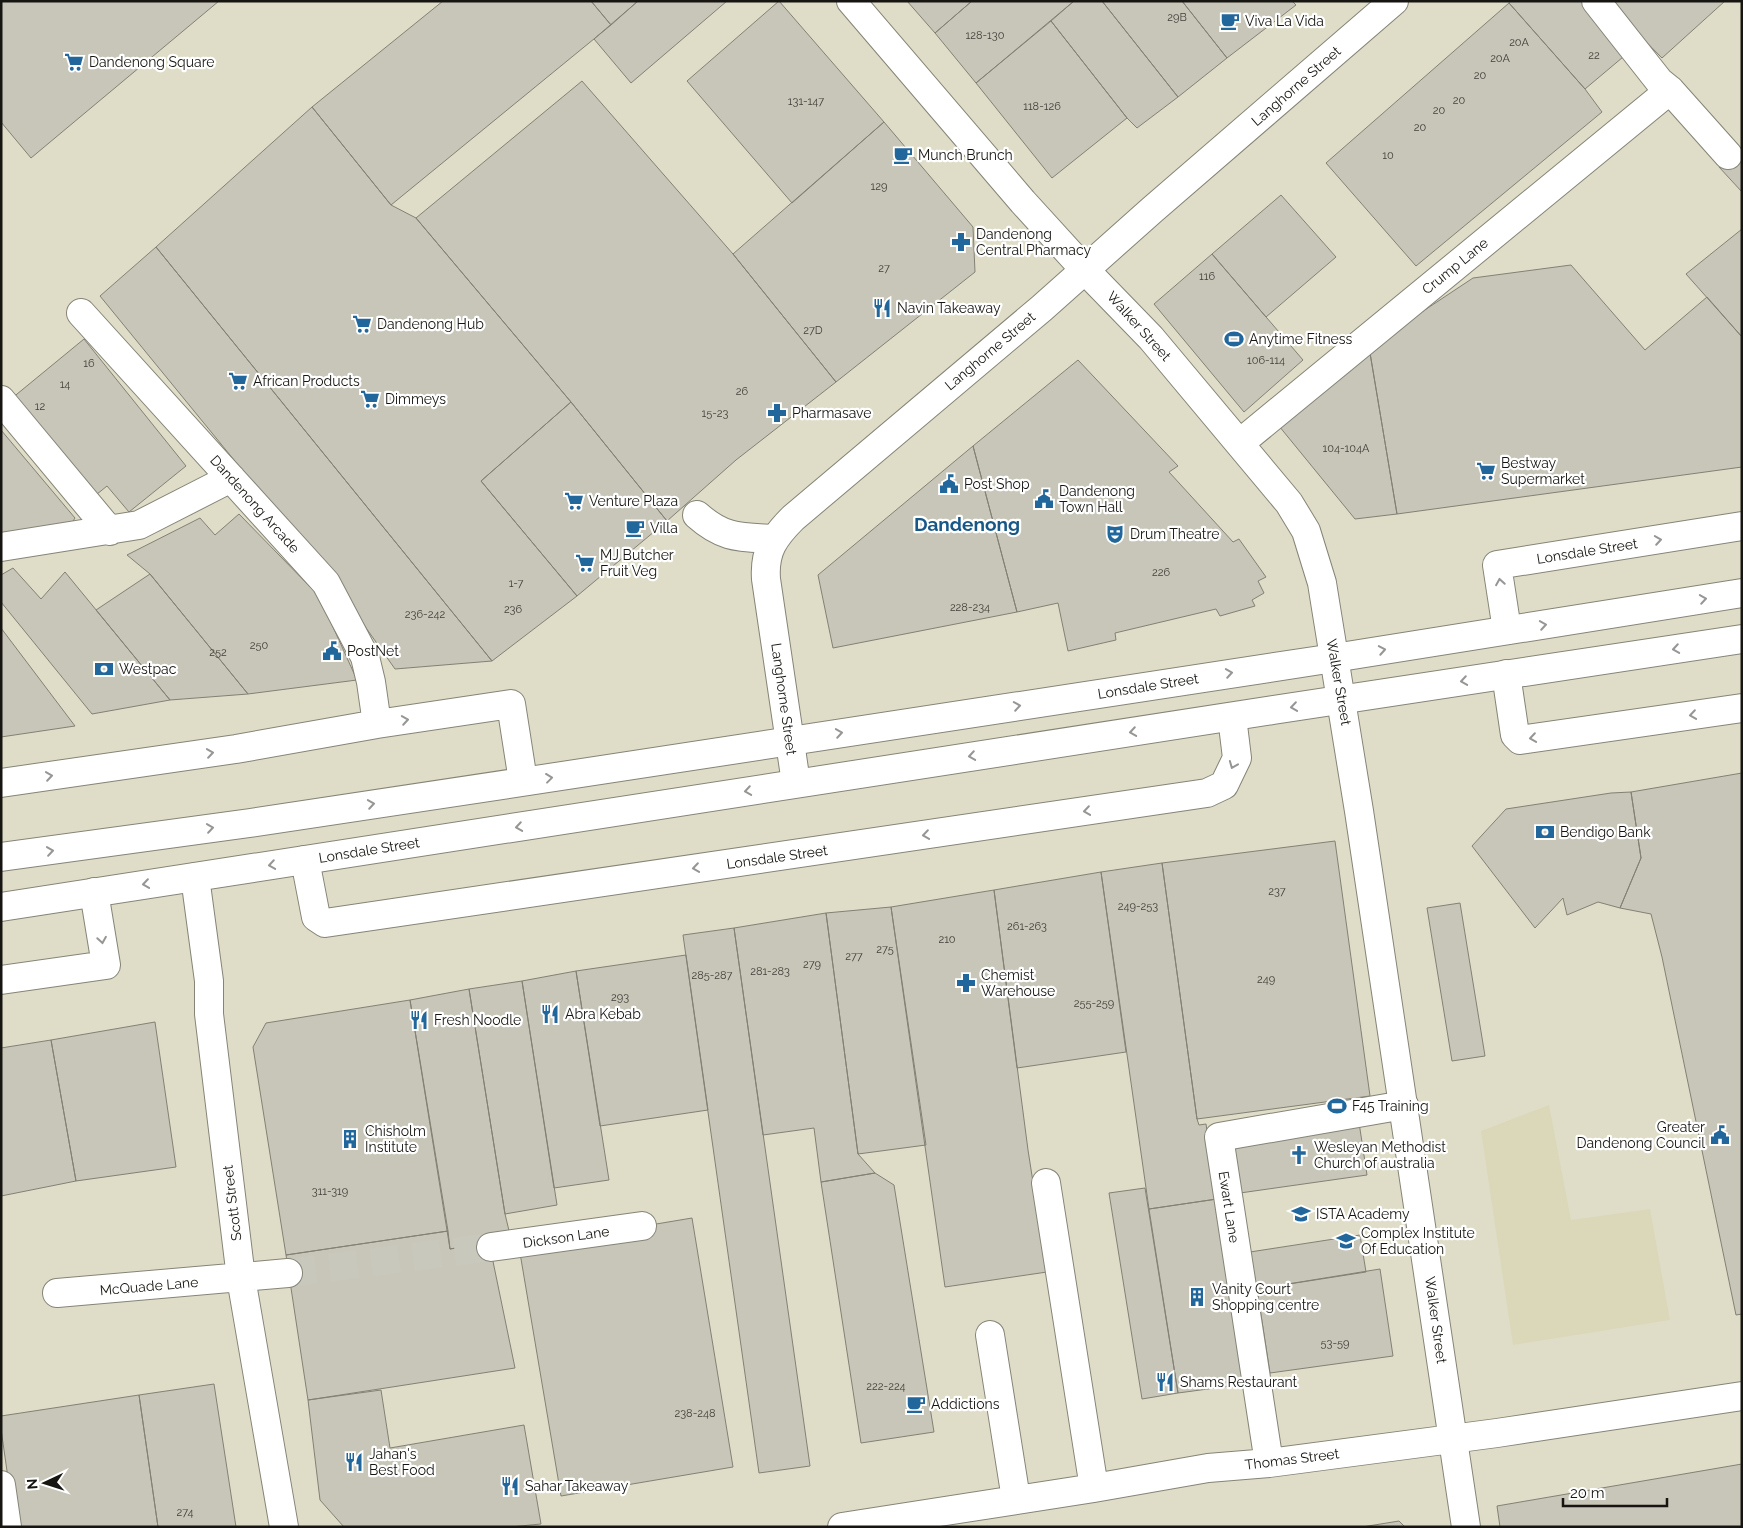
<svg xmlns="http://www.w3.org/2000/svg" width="1743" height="1528" font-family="Raleway,sans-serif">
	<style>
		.built { fill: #dfddc8 }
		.green { fill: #dad8b8 }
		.building { fill: #c8c6b9; stroke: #828174 }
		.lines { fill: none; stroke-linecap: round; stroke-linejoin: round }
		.minor-tunnel { stroke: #c9c8bc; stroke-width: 28; stroke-dasharray: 28 14; stroke-linecap: butt }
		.minor-casing { stroke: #858477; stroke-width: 30 }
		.highway-casing { stroke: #858477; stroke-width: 30 }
		.minor { stroke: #fff; stroke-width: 28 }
		.highway { stroke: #fff; stroke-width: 28 }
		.oneway { stroke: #969694 }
		.labels { text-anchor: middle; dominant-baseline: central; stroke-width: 4.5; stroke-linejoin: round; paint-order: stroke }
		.number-label { font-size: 11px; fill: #42413b }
		.poi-label { font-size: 14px; fill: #161511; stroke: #fff; text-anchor: start }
		.street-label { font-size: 14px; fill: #161511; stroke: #fff }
		.district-label { font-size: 19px; font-weight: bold; fill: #185887; stroke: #fff }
	</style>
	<rect width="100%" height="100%" fill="#e9e8da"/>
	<!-- built -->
	<path class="built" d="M1,1H1742V1527H1Z"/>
	<!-- green -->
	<path class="green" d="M1549,1105L1571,1220L1650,1209L1670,1320L1513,1345L1481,1131Z"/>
	<!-- building -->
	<path class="building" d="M1,1H219L31,158L1,122Z
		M443,1H591L611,25L391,205L312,107Z
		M591,1H638L611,25Z
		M727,1L631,83L594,39L638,1Z
		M779,1L884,122L792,203L687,81Z
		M907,1H972L935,33Z
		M972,1H1074L976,83L935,33Z
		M1074,1H1102L1178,97L1137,128L1127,118L1051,21Z
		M1102,1H1182L1227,58L1178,97Z
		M1182,1H1292L1296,5L1227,58Z
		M1510,1H1588L1629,52L1585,89L1509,3Z
		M1606,1H1725L1662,58Z
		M1509,3L1585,89L1602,112L1416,266L1326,163Z
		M1051,21L1127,118L1052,178L976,83Z
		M582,81L733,254L836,382L736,460L667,521L571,402L416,218Z
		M312,107L391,205L416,218L571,402L481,481L577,596L492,661L156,247Z
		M884,122L973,227L975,272L836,382L733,254Z
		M1742,150V192L1719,167Z
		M1281,195L1336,257L1266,317L1212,254Z
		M1742,229V337L1686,274Z
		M156,247L492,661L395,669L333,581L100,296Z
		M1212,254L1303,360L1244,412L1154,304Z
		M1571,265L1645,350L1707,297L1742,337V467L1397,514L1369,347L1473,278Z
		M84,339L186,466L129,512L107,486L91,499L11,399Z
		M1369,347L1397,514L1355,519L1279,426Z
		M1078,360L1178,466L1169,472L1233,542L1239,539L1266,577L1258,581L1264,593L1252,600L1255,606L1220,616L1216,609L1115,633L1116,640L1068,651L1058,603L1017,612L973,446Z
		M571,402L667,521L577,596L481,481Z
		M1,430L75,518L67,531L1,539Z
		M973,446L1017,612L833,648L818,575Z
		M239,514L319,596L357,680L248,694L150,574L127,555L200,518L215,535Z
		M13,568L41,599L65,572L170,700L92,714L1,602V575Z
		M150,574L248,694L170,700L96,610Z
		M1,628L75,726L1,737Z
		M1742,773V1314L1736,1315L1662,957L1651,914L1620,908L1641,858L1631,792Z
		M1631,792L1641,858L1620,908L1598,902L1567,915L1563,898L1535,928L1472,846L1506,809L1611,793Z
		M1335,841L1370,1096L1197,1119L1162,863Z
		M1162,863L1197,1119L1199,1125L1206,1124L1217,1199L1149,1209L1101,872Z
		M1101,872L1126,1052L1017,1068L994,890Z
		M994,890L1028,1150L1047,1272L945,1287L891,907Z
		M1460,903L1485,1056L1452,1061L1427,908Z
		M891,907L926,1145L858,1154L826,913Z
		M826,913L858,1154L875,1173L821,1182L814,1128L763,1135L734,928Z
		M734,928L810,1466L759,1473L683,935Z
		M686,955L708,1110L600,1126L576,971Z
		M576,971L609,1180L554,1188L522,981Z
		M522,981L557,1205L505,1214L469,989Z
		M469,989L505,1214L511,1239L450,1249L410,1000Z
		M410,1000L448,1231L286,1255L253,1047L266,1023Z
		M155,1022L176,1167L76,1181L51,1040Z
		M51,1040L76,1181L1,1196V1048Z
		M1358,1116L1367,1175L1240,1193L1232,1135Z
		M875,1173L894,1185L934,1432L861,1443L821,1182Z
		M1145,1188L1178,1393L1142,1399L1109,1193Z
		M1217,1199L1245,1384L1178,1393L1149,1209Z
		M692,1218L733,1467L561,1496L519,1247Z
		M448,1231L450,1249L489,1242L515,1368L308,1400L286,1255Z
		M1360,1235L1366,1272L1257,1289L1250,1252Z
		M1380,1269L1393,1356L1270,1373L1257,1289Z
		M214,1384L236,1527H158L139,1395Z
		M381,1390L390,1448L524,1425L541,1524L510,1527H344L320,1500L308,1400Z
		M139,1395L158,1527H15L1,1429V1416Z
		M1742,1464V1527H1500L1497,1506Z
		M1399,1521L1405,1527H1362Z"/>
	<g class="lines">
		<!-- minor-tunnel -->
		<path class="minor-tunnel" d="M288,1273L491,1247"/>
		<!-- minor casing -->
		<g class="minor-casing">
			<path id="minor" d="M851,1L1023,202L1085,270L1151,338L1289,503L1306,531L1322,583L1326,608L1359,811L1466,1527
				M1596,1L1659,81L1670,90L1728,155
				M81,313L326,583L365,657L371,682L377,724
				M1,400L110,531
				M1240,443L1670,90
				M697,515C724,539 740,537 774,539
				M1,547L139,525L231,478
				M1507,630L1497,565L1742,526
				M1506,674L1515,735L1520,740L1742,708
				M1,783L236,749L377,724L511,704L523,781
				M796,783L766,579C764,551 774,537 793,518L1042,308L1152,210L1394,1
				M305,860L316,917L325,923L1207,793L1224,785L1237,758L1232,717
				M195,877L209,981V1014L241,1278L284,1527
				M1,980L106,965L94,892
				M1046,1183L1094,1488
				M491,1247L642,1226
				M57,1293L288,1273
				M990,1335L1016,1499
				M1269,1463L1219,1137L1404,1105
				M1,1485L7,1527
				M842,1527L1094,1488L1208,1468L1269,1463L1497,1433L1742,1396"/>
		</g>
		<!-- highway casing -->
		<g class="highway-casing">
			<path id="highway" d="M1,857L250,823L555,777L1334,658L1742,593
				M1,907L1273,710L1742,639"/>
		</g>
		<!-- minor -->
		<use href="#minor" class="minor"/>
		<!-- highway -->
		<use href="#highway" class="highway"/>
	</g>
	<!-- one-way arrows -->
	<defs><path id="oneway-chevron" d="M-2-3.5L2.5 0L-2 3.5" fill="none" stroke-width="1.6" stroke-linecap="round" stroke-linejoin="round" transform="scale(1.25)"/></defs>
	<g class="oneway">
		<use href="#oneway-chevron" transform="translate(1658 540) rotate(-9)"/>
		<use href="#oneway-chevron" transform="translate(1500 582) rotate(-99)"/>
		<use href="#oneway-chevron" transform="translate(1703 599) rotate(-9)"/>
		<use href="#oneway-chevron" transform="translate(1543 625) rotate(-9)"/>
		<use href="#oneway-chevron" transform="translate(1676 649) rotate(171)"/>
		<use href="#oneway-chevron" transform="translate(1382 650) rotate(-10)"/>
		<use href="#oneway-chevron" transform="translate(1229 673) rotate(-9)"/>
		<use href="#oneway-chevron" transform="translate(1464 681) rotate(171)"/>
		<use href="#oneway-chevron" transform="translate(1017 706) rotate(-9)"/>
		<use href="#oneway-chevron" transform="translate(1294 707) rotate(172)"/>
		<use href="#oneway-chevron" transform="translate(1693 715) rotate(172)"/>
		<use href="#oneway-chevron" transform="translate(405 720) rotate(-9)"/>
		<use href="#oneway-chevron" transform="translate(1133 732) rotate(171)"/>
		<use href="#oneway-chevron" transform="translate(839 733) rotate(-9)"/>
		<use href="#oneway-chevron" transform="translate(1533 738) rotate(172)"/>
		<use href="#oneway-chevron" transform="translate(210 753) rotate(-8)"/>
		<use href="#oneway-chevron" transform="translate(972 756) rotate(171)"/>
		<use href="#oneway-chevron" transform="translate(1233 765) rotate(112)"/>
		<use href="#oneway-chevron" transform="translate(49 776) rotate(-8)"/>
		<use href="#oneway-chevron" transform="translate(549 778) rotate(-7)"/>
		<use href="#oneway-chevron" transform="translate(748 791) rotate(171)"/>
		<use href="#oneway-chevron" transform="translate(371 804) rotate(-9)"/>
		<use href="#oneway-chevron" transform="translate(1087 811) rotate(172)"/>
		<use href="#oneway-chevron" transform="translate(519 827) rotate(171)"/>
		<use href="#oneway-chevron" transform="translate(210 828) rotate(-8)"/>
		<use href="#oneway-chevron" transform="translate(926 835) rotate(172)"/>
		<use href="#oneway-chevron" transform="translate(50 851) rotate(-8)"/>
		<use href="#oneway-chevron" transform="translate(272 865) rotate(171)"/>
		<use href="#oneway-chevron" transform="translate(696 868) rotate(172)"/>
		<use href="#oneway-chevron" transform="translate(146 884) rotate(172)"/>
		<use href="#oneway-chevron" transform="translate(102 940) rotate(81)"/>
	</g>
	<!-- icons -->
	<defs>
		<g id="cafe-bare" transform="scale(1.5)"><path d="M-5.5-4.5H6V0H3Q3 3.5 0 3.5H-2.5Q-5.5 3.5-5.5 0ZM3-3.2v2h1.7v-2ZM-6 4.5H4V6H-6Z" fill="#22679c" stroke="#fff" stroke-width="2.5" paint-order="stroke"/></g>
		<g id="supermarket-bare" transform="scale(1.5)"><path d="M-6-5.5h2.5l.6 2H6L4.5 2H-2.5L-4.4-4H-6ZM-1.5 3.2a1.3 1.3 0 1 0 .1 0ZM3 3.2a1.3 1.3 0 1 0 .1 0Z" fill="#22679c" stroke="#fff" stroke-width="2.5" paint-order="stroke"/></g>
		<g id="pharmacy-bare" transform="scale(1.5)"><path d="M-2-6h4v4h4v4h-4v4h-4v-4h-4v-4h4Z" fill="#22679c" stroke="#fff" stroke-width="2.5" paint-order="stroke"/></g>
		<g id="restaurant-bare" transform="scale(1.5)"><path d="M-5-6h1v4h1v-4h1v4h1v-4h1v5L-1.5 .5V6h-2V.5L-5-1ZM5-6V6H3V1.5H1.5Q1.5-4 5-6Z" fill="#22679c" stroke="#fff" stroke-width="2.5" paint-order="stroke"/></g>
		<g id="stadium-bare" transform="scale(1.5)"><path d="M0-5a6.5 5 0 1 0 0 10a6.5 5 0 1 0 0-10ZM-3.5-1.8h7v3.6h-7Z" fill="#22679c" stroke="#fff" stroke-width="2.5" paint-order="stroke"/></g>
		<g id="civic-bare" transform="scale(1.5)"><path d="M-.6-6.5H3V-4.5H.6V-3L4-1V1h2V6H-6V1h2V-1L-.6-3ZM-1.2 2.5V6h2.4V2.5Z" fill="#22679c" stroke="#fff" stroke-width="2.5" paint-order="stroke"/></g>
		<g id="theatre-bare" transform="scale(1.5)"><path d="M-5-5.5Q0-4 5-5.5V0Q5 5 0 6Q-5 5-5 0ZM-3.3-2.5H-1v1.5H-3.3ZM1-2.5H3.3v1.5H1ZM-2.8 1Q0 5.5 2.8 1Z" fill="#22679c" stroke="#fff" stroke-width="2.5" paint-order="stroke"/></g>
		<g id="bank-bare" transform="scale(1.5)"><path d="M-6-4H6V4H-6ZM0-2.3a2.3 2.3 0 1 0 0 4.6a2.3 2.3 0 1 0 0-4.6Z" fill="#22679c" stroke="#fff" stroke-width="2.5" paint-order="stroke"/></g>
		<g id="building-bare" transform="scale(1.5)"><path d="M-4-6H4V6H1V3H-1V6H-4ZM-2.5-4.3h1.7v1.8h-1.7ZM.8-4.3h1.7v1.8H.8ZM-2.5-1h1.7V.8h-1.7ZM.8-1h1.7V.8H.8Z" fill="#22679c" stroke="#fff" stroke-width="2.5" paint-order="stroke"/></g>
		<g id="church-bare" transform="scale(1.5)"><path d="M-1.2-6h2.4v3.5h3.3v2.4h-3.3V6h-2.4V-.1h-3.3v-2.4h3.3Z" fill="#22679c" stroke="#fff" stroke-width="2.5" paint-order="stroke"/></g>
		<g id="university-bare" transform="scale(1.5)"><path d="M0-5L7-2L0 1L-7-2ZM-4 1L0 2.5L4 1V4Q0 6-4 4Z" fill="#22679c" stroke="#fff" stroke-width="2.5" paint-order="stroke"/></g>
	</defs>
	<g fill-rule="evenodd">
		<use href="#cafe-bare" x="1230" y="21"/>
		<use href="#supermarket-bare" x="74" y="62"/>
		<use href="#cafe-bare" x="903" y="155"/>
		<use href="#pharmacy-bare" x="961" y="242"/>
		<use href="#restaurant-bare" x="882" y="308"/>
		<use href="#supermarket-bare" x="362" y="324"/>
		<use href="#stadium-bare" x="1234" y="339"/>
		<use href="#supermarket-bare" x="238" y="381"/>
		<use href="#supermarket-bare" x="370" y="399"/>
		<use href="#pharmacy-bare" x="777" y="413"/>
		<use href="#supermarket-bare" x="1486" y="471"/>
		<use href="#civic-bare" x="949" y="484"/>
		<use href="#civic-bare" x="1044" y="499"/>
		<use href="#supermarket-bare" x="574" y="501"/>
		<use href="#cafe-bare" x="635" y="528"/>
		<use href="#theatre-bare" x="1115" y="534"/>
		<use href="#supermarket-bare" x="585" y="563"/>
		<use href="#civic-bare" x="332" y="651"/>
		<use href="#bank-bare" x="104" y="669"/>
		<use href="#bank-bare" x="1545" y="832"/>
		<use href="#pharmacy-bare" x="966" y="983"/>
		<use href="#restaurant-bare" x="550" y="1014"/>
		<use href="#restaurant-bare" x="419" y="1020"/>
		<use href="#stadium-bare" x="1337" y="1106"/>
		<use href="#civic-bare" x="1720" y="1135"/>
		<use href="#building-bare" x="350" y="1139"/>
		<use href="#church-bare" x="1299" y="1155"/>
		<use href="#university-bare" x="1301" y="1214"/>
		<use href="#university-bare" x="1346" y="1241"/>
		<use href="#building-bare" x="1197" y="1297"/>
		<use href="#restaurant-bare" x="1165" y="1382"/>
		<use href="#cafe-bare" x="916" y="1404"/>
		<use href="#restaurant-bare" x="354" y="1462"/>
		<use href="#restaurant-bare" x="510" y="1486"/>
	</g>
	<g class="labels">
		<!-- number labels -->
		<g class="number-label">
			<text x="1177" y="17">29B</text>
			<text x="985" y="35">128-130</text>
			<text x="1519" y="42">20A</text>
			<text x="1594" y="55">22</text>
			<text x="1500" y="58">20A</text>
			<text x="1480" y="75">20</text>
			<text x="1459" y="100">20</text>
			<text x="806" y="101">131-147</text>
			<text x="1042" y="106">118-126</text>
			<text x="1439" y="110">20</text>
			<text x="1420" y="127">20</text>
			<text x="1388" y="155">10</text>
			<text x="879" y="186">129</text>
			<text x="884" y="268">27</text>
			<text x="1207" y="276">116</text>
			<text x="813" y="330">27D</text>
			<text x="1266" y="360">106-114</text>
			<text x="89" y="363">16</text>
			<text x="65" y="384">14</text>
			<text x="742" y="391">26</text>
			<text x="40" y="406">12</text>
			<text x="715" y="413">15-23</text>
			<text x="1346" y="448">104-104A</text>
			<text x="1161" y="572">226</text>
			<text x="516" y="583">1-7</text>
			<text x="970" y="607">228-234</text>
			<text x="513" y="609">236</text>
			<text x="425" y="614">236-242</text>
			<text x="259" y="645">250</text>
			<text x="218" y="652">252</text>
			<text x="1277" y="891">237</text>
			<text x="1138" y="906">249-253</text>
			<text x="1027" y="926">261-263</text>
			<text x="947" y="939">210</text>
			<text x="885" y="949">275</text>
			<text x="854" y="956">277</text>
			<text x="812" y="964">279</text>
			<text x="770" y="971">281-283</text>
			<text x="712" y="975">285-287</text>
			<text x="1266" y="979">249</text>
			<text x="620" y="997">293</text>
			<text x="1094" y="1003">255-259</text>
			<text x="330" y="1191">311-319</text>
			<text x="1335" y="1343">53-59</text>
			<text x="886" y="1386">222-224</text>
			<text x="695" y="1413">238-248</text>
			<text x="185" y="1512">274</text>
		</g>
		<!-- poi labels -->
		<g class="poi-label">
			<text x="1245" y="21">Viva La Vida</text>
			<text x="89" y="62">Dandenong Square</text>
			<text x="918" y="155">Munch Brunch</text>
			<text x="976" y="234">Dandenong<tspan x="976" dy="16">Central Pharmacy</tspan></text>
			<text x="897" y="308">Navin Takeaway</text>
			<text x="377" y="324">Dandenong Hub</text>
			<text x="1249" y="339">Anytime Fitness</text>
			<text x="253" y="381">African Products</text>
			<text x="385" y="399">Dimmeys</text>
			<text x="792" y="413">Pharmasave</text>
			<text x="1501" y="463">Bestway<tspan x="1501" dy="16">Supermarket</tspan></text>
			<text x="964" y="484">Post Shop</text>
			<text x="1059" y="491">Dandenong<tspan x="1059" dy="16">Town Hall</tspan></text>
			<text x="589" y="501">Venture Plaza</text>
			<text x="650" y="528">Villa</text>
			<text x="1130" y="534">Drum Theatre</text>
			<text x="600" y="555">MJ Butcher<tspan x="600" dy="16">Fruit Veg</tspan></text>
			<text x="347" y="651">PostNet</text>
			<text x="119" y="669">Westpac</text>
			<text x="1560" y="832">Bendigo Bank</text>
			<text x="981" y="975">Chemist<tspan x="981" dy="16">Warehouse</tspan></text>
			<text x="565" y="1014">Abra Kebab</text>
			<text x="434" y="1020">Fresh Noodle</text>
			<text x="1352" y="1106">F45 Training</text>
			<text x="1705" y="1127" text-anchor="end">Greater<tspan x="1705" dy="16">Dandenong Council</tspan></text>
			<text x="365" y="1131">Chisholm<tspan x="365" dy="16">Institute</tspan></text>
			<text x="1314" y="1147">Wesleyan Methodist<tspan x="1314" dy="16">Church of australia</tspan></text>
			<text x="1316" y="1214">ISTA Academy</text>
			<text x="1361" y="1233">Complex Institute<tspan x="1361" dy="16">Of Education</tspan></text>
			<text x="1212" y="1289">Vanity Court<tspan x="1212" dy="16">Shopping centre</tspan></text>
			<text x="1180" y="1382">Shams Restaurant</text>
			<text x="931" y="1404">Addictions</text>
			<text x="369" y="1454">Jahan's<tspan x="369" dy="16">Best Food</tspan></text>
			<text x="525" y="1486">Sahar Takeaway</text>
		</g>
		<!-- street labels -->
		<g class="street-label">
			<text transform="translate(1296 86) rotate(-41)">Langhorne Street</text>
			<text transform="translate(1455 266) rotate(-39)">Crump Lane</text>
			<text transform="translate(1139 326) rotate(48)">Walker Street</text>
			<text transform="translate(990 351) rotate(-40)">Langhorne Street</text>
			<text transform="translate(255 504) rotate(48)">Dandenong Arcade</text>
			<text transform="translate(1587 551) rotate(-9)">Lonsdale Street</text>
			<text transform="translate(1339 682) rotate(80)">Walker Street</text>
			<text transform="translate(1148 686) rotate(-9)">Lonsdale Street</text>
			<text transform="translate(784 699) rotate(82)">Langhorne Street</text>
			<text transform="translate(369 850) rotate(-9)">Lonsdale Street</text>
			<text transform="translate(777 857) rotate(-8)">Lonsdale Street</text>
			<text transform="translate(232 1203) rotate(-97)">Scott Street</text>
			<text transform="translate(1229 1207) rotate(81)">Ewart Lane</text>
			<text transform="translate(566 1237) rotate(-8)">Dickson Lane</text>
			<text transform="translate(149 1286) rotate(-5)">McQuade Lane</text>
			<text transform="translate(1436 1320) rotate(82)">Walker Street</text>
			<text transform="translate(1292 1459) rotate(-7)">Thomas Street</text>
		</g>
		<!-- district labels -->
		<g class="district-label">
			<text x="967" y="524">Dandenong</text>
		</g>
	</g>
	<!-- border -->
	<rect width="1743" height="1528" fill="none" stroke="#161511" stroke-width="5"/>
	<!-- north arrow -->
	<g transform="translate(45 1483) rotate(266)" stroke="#ffffff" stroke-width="4" paint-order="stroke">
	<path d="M0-4L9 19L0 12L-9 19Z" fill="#161511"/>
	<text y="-8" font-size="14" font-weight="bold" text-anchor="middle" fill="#161511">N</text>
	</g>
	<!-- scale -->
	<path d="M1563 1498v8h104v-8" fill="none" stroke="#161511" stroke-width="2.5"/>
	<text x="1570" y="1498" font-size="15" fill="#161511" stroke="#ffffff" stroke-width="4" paint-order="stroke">20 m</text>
</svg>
